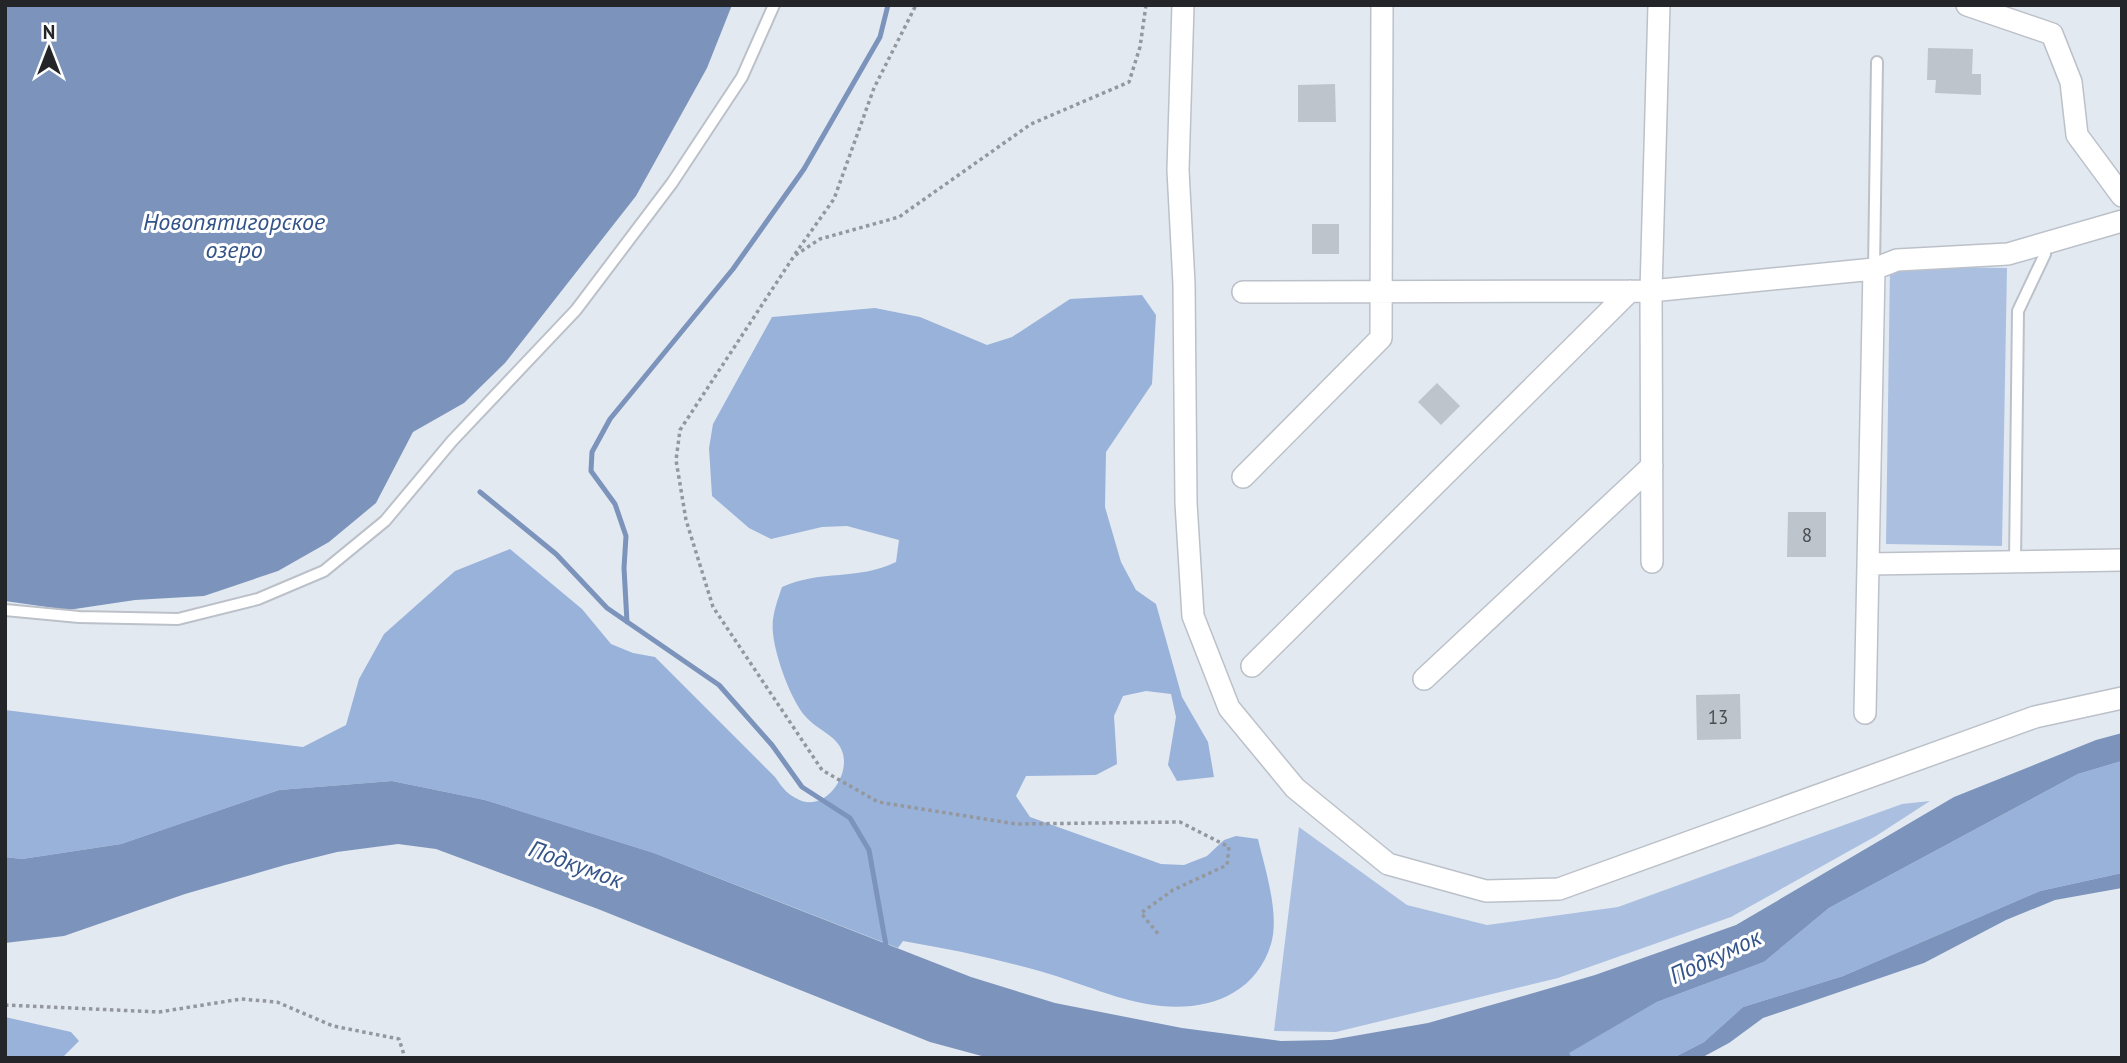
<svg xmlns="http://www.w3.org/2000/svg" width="2127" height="1063" font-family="'PT Sans',sans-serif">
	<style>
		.green { fill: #abc0e0 }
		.forest { fill: #99b2da }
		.water { fill: #7c94bb }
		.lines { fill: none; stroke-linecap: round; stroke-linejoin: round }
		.stream { stroke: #7c94bb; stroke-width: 5 }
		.building { fill: #bec4cc }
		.lane-casing { stroke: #bcc1c9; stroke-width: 14 }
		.street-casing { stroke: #bcc1c9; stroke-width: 24 }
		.path { stroke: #94989e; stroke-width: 3.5; stroke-dasharray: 3.5 3.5; stroke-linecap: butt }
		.lane { stroke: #fff; stroke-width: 10 }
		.street { stroke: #fff; stroke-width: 21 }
		.labels { text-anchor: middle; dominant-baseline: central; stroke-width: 6; stroke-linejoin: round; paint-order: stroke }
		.number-label { font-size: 19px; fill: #4a4d51 }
		.water-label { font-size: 24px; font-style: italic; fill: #345489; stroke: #fff }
	</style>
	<rect width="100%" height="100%" fill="#e3e9f1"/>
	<!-- green -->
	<path class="green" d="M1890,266L2007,268L2002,546L1886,544Z
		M1930,801L1876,836L1731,917L1558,978L1336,1032L1274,1031L1299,827L1407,905L1487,925L1618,907L1902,804Z"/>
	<!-- forest -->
	<path class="forest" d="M1142,295L1156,315L1152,384L1106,452L1105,507L1121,562L1136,590L1156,604L1182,697L1208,742L1214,777L1177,781L1168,765L1176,717L1171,694L1146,691L1123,696L1114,716L1117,764L1096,775L1026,776L1016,796L1030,817L1161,864L1184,865L1207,856L1224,840L1236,836L1258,839C1265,869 1280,914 1271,944C1256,994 1208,1011 1161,1006C1120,1002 1082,983 1043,972C998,959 950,949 903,941L898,948L654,853L485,800L392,781L279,790L121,844L22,859L5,857V710L303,747L346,725L359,679L384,634L455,571L510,549L582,609L611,644L633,653L655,657L775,777C784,790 788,795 802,801C826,809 849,777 843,754C839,736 817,730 806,717C791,701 775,656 773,633C771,617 777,602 782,587C822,569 857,581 896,562L899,540L847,526L822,527L771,539L749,528L712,496L709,448L713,424L772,317L875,308L920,317L987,345L1012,337L1070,299Z
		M2122,761V873L2040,891L1843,976L1743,1007L1704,1042L1673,1058H1572L1568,1053L1657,1002L1764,962L1829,908L2078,774Z
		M5,1017L71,1032L79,1041L63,1057L5,1058Z"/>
	<!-- water -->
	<path class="water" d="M5,5H732L707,68L636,196L505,363L464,403L413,432L376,503L329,542L278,571L204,596L135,600L68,610L5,601Z
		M2122,733V761L2078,774L1829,908L1764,962L1657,1002L1569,1053L1572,1058H989L930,1042L598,909L436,849L398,844L337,852L285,865L185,894L64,936L5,943V857L22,859L121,844L279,790L392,781L485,800L654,853L971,977L1055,1003L1182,1028L1281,1041L1331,1040L1428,1023L1523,996L1595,975L1736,925L1954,797L2096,740Z
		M2122,873V888L2055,900L2006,920L1924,963L1763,1018L1729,1043L1701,1058H1673L1704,1042L1743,1007L1843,976L2040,891Z"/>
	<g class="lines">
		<!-- stream -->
		<path class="stream" d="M480,492L556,554L607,608L719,685L772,745L802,787L850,818L869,850L887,951
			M627,622L624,568L626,536L615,504L591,471L592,452L610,419L733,269L804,169L880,37L888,5"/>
	</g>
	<!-- building -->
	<path class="building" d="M1928,48L1973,49L1972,74H1981V95L1935,93L1936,80H1927Z
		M1335,84L1336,122H1298V85Z
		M1312,224H1339V254H1312Z
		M1437,383L1460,406L1441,425L1418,402Z
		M1788,512H1826V557H1787Z
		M1740,694L1741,739L1697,740L1696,695Z"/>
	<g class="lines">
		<!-- lane casing -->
		<g class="lane-casing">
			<path id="lane" d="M1874,269L1877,62
				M2015,562L2018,311L2045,254
				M5,610L79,617L178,619L258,599L324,571L385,521L452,441L576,310L672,183L742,77L774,5"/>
		</g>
		<!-- street casing -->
		<g class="street-casing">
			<path id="street" d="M1183,5L1178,170L1184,284L1186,503L1193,616L1229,708L1295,788L1388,864L1486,891L1559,889L2035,717L2122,698
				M1967,5L2052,34L2071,82L2077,135L2122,196
				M1243,292L1651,291L1874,269
				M1243,477L1381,338L1382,5
				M1652,562L1651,291L1659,5
				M1868,564L2122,560
				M1252,666L1630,291
				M1424,679L1652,466
				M1865,713L1874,269L1897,260L2008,254L2122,221"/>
		</g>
		<!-- path -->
		<path class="path" d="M1146,5L1140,47L1129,82L1031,124L899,217L820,239L794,256L680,430L676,460L686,520L713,607L822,770L878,802L1016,824L1180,822L1229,847L1227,865L1173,890L1141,913L1159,935
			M795,254L834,199L874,88L916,5
			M5,1005L159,1012L241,999L277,1002L333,1026L399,1039L405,1058"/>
		<!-- lane -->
		<use href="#lane" class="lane"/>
		<!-- street -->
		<use href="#street" class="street"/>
	</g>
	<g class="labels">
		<!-- number labels -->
		<g class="number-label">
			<text x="1807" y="535">8</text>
			<text x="1718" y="717">13</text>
		</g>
		<!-- water labels -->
		<g class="water-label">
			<text x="234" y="221">Новопятигорское<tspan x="234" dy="28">озеро</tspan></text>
			<text transform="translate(576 864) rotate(20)">Подкумок</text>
			<text transform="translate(1715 956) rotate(-25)">Подкумок</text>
		</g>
	</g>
	<!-- border -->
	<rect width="2127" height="1063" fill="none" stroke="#232528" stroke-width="14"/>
	<!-- north arrow -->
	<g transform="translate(49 49)" stroke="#ffffff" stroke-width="5" paint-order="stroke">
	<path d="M0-5L12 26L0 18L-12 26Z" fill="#232528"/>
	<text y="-10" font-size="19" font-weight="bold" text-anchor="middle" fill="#232528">N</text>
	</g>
</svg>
